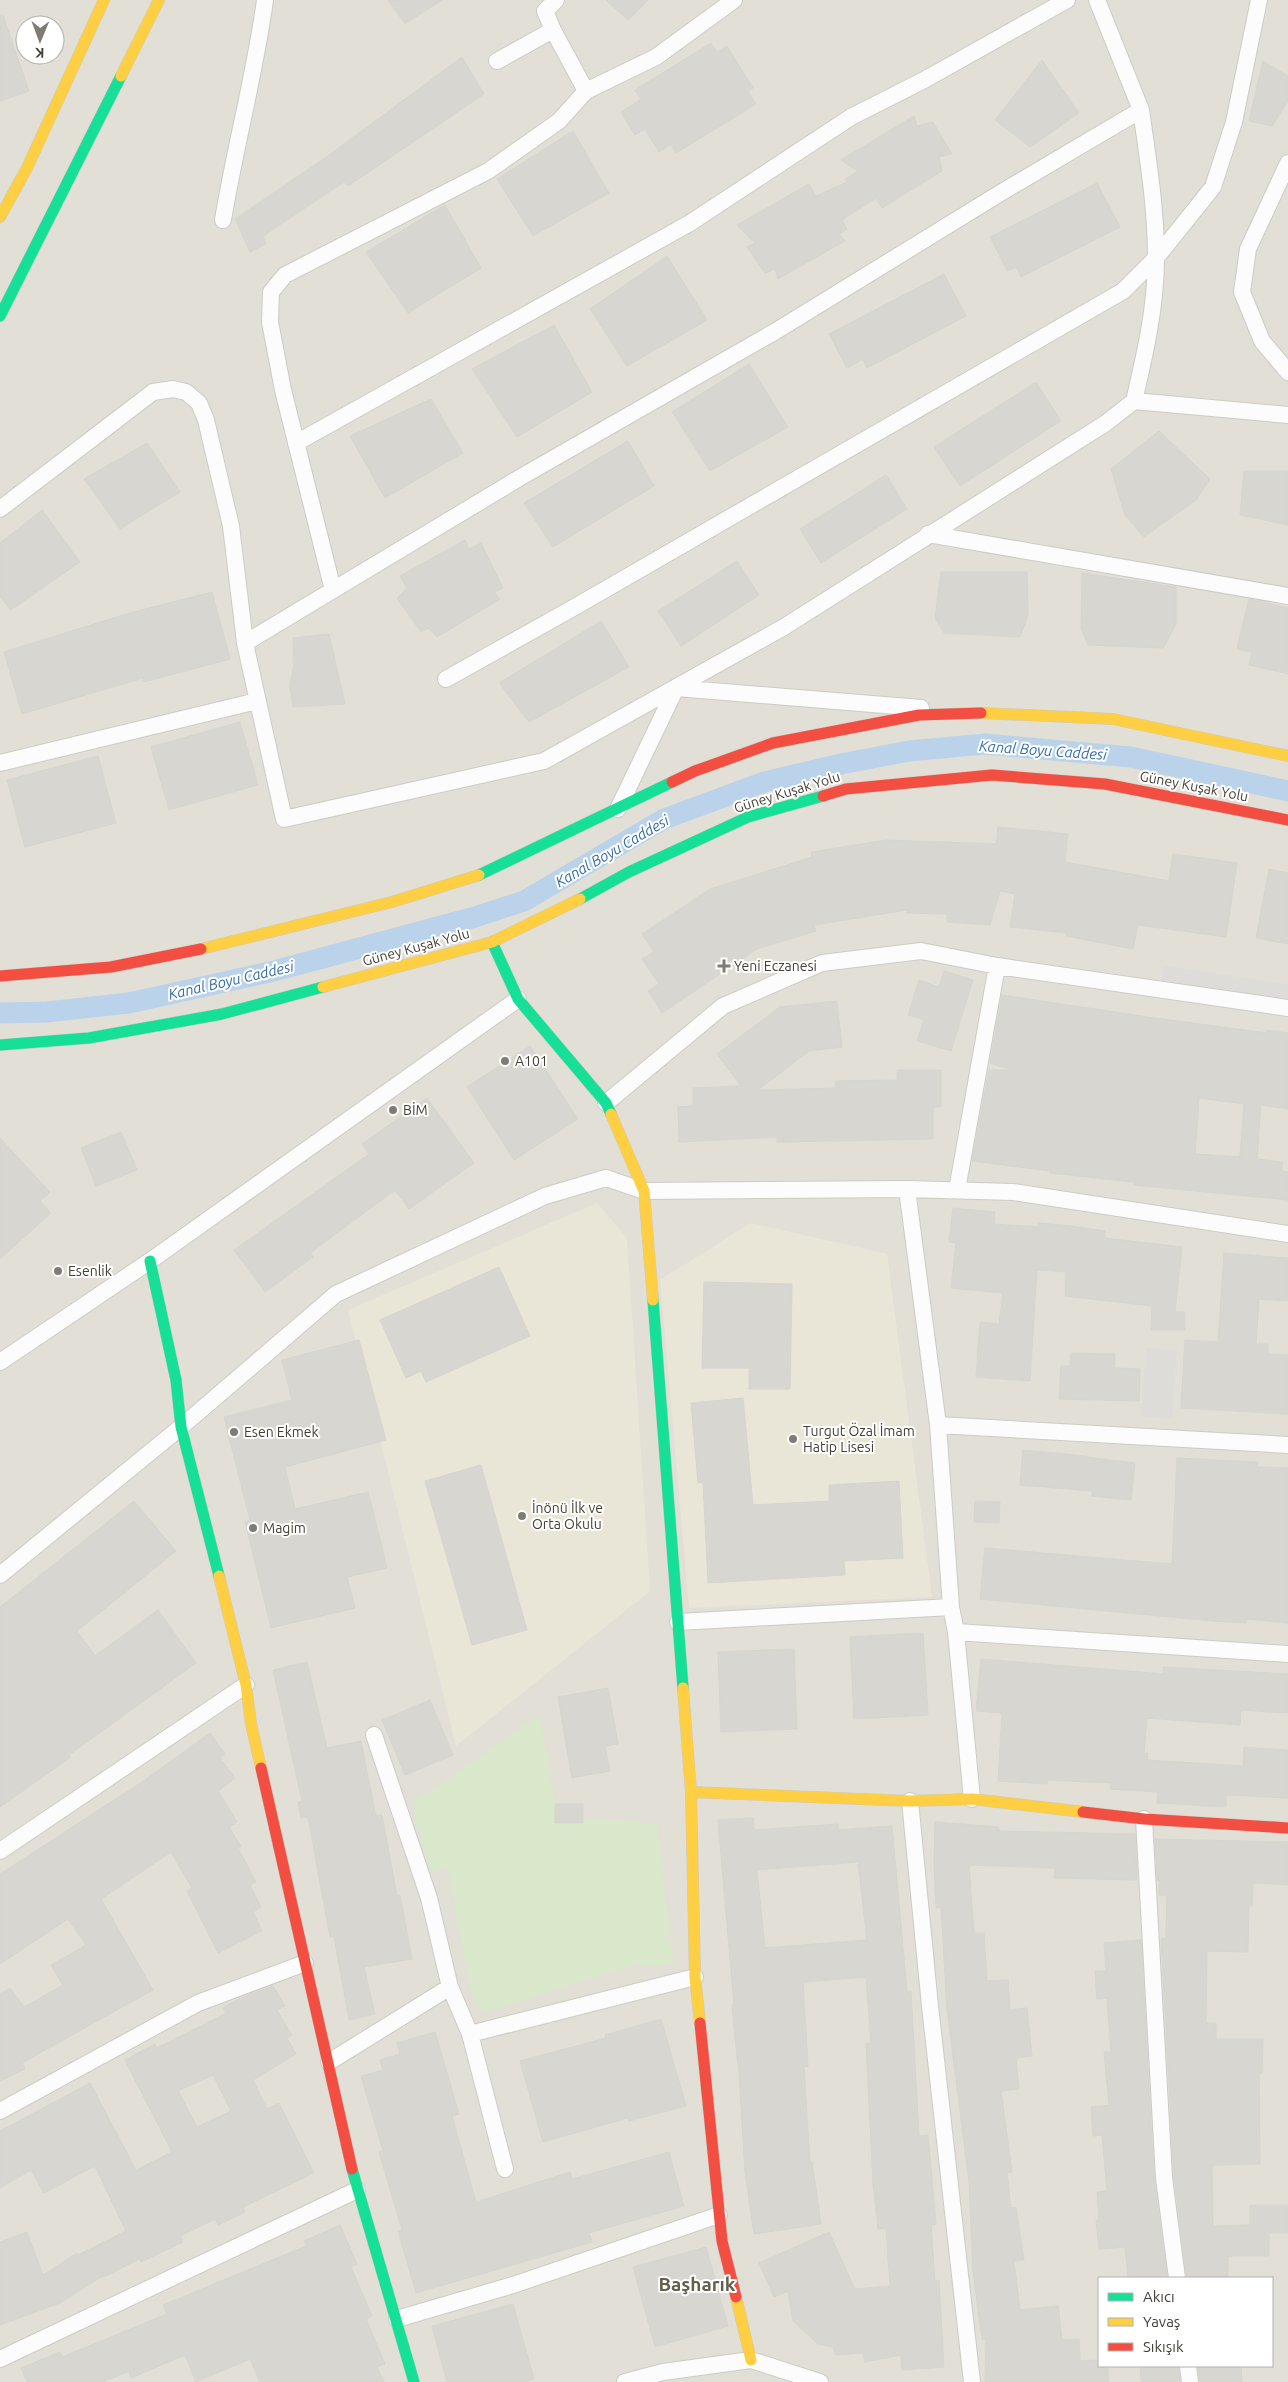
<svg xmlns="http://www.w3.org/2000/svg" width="1288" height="2382" font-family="Ubuntu,sans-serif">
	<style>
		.residential { fill: #e2dfd6; fill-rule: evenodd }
		.education { fill: #e9e6d8 }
		.green { fill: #d9e8ca }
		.parking { fill: #dedcd8 }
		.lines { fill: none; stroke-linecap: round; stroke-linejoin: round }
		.canal { stroke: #bbd3ea; stroke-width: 21 }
		.building { fill: #d8d6d1; stroke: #d6d4ce; fill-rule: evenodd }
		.street-casing { stroke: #cccbc6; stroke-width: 18 }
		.fast-casing { stroke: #cccabf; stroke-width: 12 }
		.slow-casing { stroke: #cccabf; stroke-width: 12 }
		.jam-casing { stroke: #cccabf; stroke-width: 12 }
		.street { stroke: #fcfcfc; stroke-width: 16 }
		.fast { stroke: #16e098; stroke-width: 11 }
		.slow { stroke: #ffcf43; stroke-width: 11 }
		.jam { stroke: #f24e42; stroke-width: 11 }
		.poi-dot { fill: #7f7c74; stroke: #fff; stroke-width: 2 }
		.labels { text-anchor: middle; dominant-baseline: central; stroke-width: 4; stroke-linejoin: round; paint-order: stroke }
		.street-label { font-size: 14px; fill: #433f35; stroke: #fff }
		.poi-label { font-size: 14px; fill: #433f35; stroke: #fff; text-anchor: start }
		.water-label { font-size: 15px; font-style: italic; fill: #366ea8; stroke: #fff }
		.district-label { font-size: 19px; font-weight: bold; fill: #655e4d; stroke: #fff }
	</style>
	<rect width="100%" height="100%" fill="#eeede8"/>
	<!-- residential -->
	<path class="residential" d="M0,0H1288V2382H0ZM25,25H55V55H25ZM1099,2278H1272V2366H1099Z"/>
	<!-- education -->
	<path class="education" d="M597,1203L627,1238L650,1591L456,1746L348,1310Z
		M751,1223L887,1254L932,1597L689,1608L660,1280Z"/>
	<!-- green -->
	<path class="green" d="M540,1715L557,1816L657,1824L673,1963L658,1966H631L484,2012L472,1997L448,1869L430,1872L412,1804Z"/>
	<!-- parking -->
	<path class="parking" d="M1164,965L1288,985V1001L1161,981Z
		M1146,1348L1177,1350L1172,1419L1141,1417Z"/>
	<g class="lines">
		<!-- canal -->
		<path class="canal" d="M0,1013L47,1012L129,1003L274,971L475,917L524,901L664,819L764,782L841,764L909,751L985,744L1131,757L1288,791"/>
	</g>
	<!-- building -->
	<path class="building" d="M388,0H442L405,24Z
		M606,0H648L628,20Z
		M0,15H3L29,91L0,101Z
		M711,43L717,52L727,46L753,88L748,91L756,104L676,153L671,144L659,152L645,129L635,135L621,112L641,99L635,90Z
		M462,57L484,94L348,186L344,182L263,236L266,244L250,252L235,219L325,158Z
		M1042,60L1079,113L1030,147L995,120Z
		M1263,61L1288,76V101L1272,126L1249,121Z
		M914,116L917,126L933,122L952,154L939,157L942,171L882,208L876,198L842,220L847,229L839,234L845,241L778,279L775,269L765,273L747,247L755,243L737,225L809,184L816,196L847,182L845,179L858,171L841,160Z
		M573,131L609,193L533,236L497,179Z
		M1097,183L1120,227L1021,277L1016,267L1007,271L990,237Z
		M445,205L481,268L408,313L366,252Z
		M667,256L707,320L627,366L590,309Z
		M944,274L966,316L867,368L863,359L847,368L829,334Z
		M554,325L592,392L517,437L472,369Z
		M749,364L788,427L710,471L672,412Z
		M1036,382L1061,421L960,486L934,447Z
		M431,399L463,453L385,498L350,436Z
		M1159,431L1210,479L1196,500L1144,537L1125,515L1111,469Z
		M628,441L654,486L553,547L524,503Z
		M147,443L180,492L120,529L84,479Z
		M1244,471H1288V525L1240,515Z
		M886,475L907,509L821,563L800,529Z
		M42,510L80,562L11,610L0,597V543Z
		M465,540L469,549L481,543L503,588L494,592L500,599L437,637L428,628L421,632L397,598L407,588L400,576Z
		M737,561L759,595L681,646L658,611Z
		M941,572H1027L1028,615L1020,637L944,633L935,618Z
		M1082,573L1176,587V624L1163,648L1088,645L1081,628Z
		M212,592L230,659L144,682L143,678L22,714L4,652L126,614Z
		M1249,599L1288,608V674L1249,665L1252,652L1237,649Z
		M601,621L629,667L529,722L499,683Z
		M329,634L345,704L293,707L290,685L294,664L293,638Z
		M240,722L258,785L169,810L151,747Z
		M98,756L116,823L25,847L7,780Z
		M998,827L1068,834L1065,862L1169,881L1173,854L1237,863L1226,937L1138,925L1133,949L1066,936V933L1010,927L1015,894L1000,891L990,925L947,922V914L907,913V910L814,925L816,931L757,949L662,1013L648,991L659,984L642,959L654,952L642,934L710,889L812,857L811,852L887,840L996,844Z
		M1269,869L1288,873V944L1256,938Z
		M944,971L973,980L951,1051L917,1041L924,1020L908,1015L919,980L939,987Z
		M1002,995L1155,1018L1267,1033V1030L1288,1033V1109L1261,1105L1257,1159L1282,1162V1171L1288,1172V1200L1134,1185V1182L1050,1173V1171L972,1161L989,1070H1012L990,1063ZM1199,1098L1244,1104L1240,1157L1195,1154Z
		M837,1001L842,1047L809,1051L758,1090L836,1088L835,1081L897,1080V1070H941V1107H933V1139L777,1142V1137L679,1142L678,1107L693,1106V1088L741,1086L717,1054L780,1007Z
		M530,1046L578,1119L514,1160L467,1087Z
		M427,1098L474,1163L409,1209L395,1190L310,1253L313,1257L265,1292L234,1250L369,1154L362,1144Z
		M121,1132L137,1170L96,1186L81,1148Z
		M0,1138L50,1192L40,1201L51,1213L0,1259Z
		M953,1208L995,1212L994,1224L1038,1227L1039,1223L1072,1226L1105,1231L1104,1238L1182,1247L1175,1312H1185V1330H1151L1152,1306L1065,1296L1066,1272L1037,1270L1030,1381L976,1377L980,1322L999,1324L1003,1293L951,1288L956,1243L949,1242Z
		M1224,1253L1288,1258V1301L1259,1299L1256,1344H1268V1354L1288,1355V1414L1181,1408L1185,1340L1218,1342Z
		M499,1267L530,1336L426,1382L421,1371L406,1378L380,1320Z
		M704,1282L792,1284L790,1389H749V1368H702Z
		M359,1340L386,1440L285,1467L295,1509L368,1492L387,1568L347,1577L355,1608L271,1628L245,1522L250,1520L224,1417L292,1400L282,1360Z
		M1071,1353L1115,1354V1368L1140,1369L1139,1401L1059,1399L1061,1366H1070Z
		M743,1398L753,1505L829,1501V1485L899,1481L903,1558L844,1561L845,1575L708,1583L703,1482L698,1483L691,1403Z
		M1023,1450L1086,1456V1457L1135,1463L1131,1500L1092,1496V1491L1020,1485Z
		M1177,1458L1258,1462L1257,1467L1288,1468V1623L1246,1619V1623L1213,1621L980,1599L985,1548L1172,1564Z
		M481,1465L527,1630L472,1645L425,1481Z
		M134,1501L176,1551L77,1631L95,1656L158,1610L196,1663L69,1755L71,1757L0,1807V1607Z
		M975,1501L1000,1502L999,1523L974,1522Z
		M923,1633L928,1715L854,1719L850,1637Z
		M794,1649L797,1729L721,1732L718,1652Z
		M981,1659L1163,1674V1667L1288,1674V1713L1241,1710L1240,1725L1147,1718L1144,1753H1148L1147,1760L1243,1766L1244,1747L1288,1750V1798L1226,1795V1807L1157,1803L1158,1792L1110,1789L1111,1783L1047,1780V1784L998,1781L1002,1713L976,1711Z
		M307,1662L327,1748L361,1741L376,1816L382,1815L397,1896L400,1895L412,1959L364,1967L375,2014L349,2020L334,1936L330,1937L308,1817L301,1818L298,1802L302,1801L273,1670Z
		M608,1688L618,1744L605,1746L610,1771L572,1778L558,1697Z
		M430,1700L453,1755L405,1775L382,1720Z
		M210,1733L225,1754L220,1758L235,1778L218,1791L237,1822L229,1827L241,1846L238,1848L256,1882L250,1885L261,1907L253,1912L262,1931L218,1953L187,1891L192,1888L171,1852L101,1899L153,1990L22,2063L25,2069L0,2081V1994L10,1988L24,2007L63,1985L51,1965L86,1945L68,1919L0,1964V1874L142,1782Z
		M555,1804H583V1823H555Z
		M753,1818L754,1830L838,1824V1830L892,1826L907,1992L911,1991L919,2136L928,2135L936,2224L931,2225L935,2281L939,2280L944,2367L902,2370L901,2355L865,2362L863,2353L836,2355L833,2347L818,2344L793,2321L788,2291L774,2297L759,2263L829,2232L855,2289L890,2286L886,2228L878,2229L873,2183L866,2043H871L866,1977L803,1982L808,2066L804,2067L810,2163L812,2162L821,2224L754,2234L745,2172L739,2072L735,2038L732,2005H734L718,1820ZM858,1862L867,1940L765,1948L757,1870Z
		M935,1822L999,1827V1831L1135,1834L1137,1880L1054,1878L1055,1868L969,1865L974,1933H984L987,1981L1008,1980L1010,2010L1027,2008L1032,2056L1016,2058L1019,2089L1001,2091L1012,2172L1007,2173L1011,2208L1016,2207L1024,2260L1014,2261L1020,2310L1058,2306L1062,2340L1079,2339L1080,2361L1099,2360V2366H1108L1109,2382H985L986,2339L982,2340L973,2271L969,2182L947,2009L941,1907L936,1908L934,1862Z
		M1155,1839L1288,1842V1885L1253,1883L1252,1906H1249L1248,1952L1207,1951L1206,2023H1216V2039H1263L1262,2073H1259L1260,2164L1212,2165L1213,2226L1250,2225V2205H1288V2233H1269V2256H1228V2278H1187L1174,2177L1161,1939L1166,1938L1167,1895H1159L1160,1881L1157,1880Z
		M1141,1940L1154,2179L1167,2278H1128L1125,2247L1099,2249L1096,2220H1099L1097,2192L1107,2191L1102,2135L1093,2136L1091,2107L1109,2105L1104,2052H1111L1107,1998L1097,1999L1095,1971H1106L1104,1943Z
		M273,1986L285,2006L277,2010L292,2035L287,2038L296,2054L253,2080L267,2109L279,2103L314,2173L243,2207L245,2212L218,2225L215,2219L180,2236L183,2242L141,2262L139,2259L104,2277L103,2276L60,2303L0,2325V2242L27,2232L43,2275L77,2253L78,2255L126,2231L95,2166L44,2193L31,2170L0,2188V2131L90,2083L136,2170L172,2152L125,2060L155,2044L156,2048L226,2013L223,2008L240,1998ZM213,2075L231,2111L197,2127L178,2091Z
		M661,2019L686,2106L629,2121L628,2118L543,2142L520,2061L606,2038L605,2035Z
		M435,2032L459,2114L452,2116L476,2202L570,2172L572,2179L669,2152L684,2206L589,2233L592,2242L416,2293L398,2231L402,2230L379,2152L383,2151L361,2076L383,2070L380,2060L400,2054L397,2043Z
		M340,2225L357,2264L351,2267L372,2316L366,2319L385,2364L377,2367L384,2382H260L250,2359L196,2382L185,2355L131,2378L129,2371L103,2382H27L21,2368L60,2352L62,2357L167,2314L163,2305L306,2246L304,2241Z
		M706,2247L728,2326L655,2347L633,2267Z
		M513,2304L534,2379L525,2382H447L432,2326Z
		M1140,2366H1178L1180,2382H1141Z
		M1198,2366H1241L1242,2382H1200Z"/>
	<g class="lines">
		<!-- street casing -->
		<g class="street-casing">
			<path id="street" d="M497,61L553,30
				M586,91L656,57L734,0
				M1288,163L1248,249L1242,292L1262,341L1288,372
				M223,220C235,147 255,74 265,0
				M1134,401L1288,415
				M296,443L690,223L851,117L924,80L1067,0
				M0,509L153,392L173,389L186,392L199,403L206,420L231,526L245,643L284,819L544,761L784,627L1106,423L1134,401C1145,354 1156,307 1156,258C1156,208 1148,159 1141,110
				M928,534L1288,596
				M333,590L283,390L270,322L271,292L285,275L488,171L559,121L586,91L553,30L545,11L556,0
				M245,643L521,477L776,331L1002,192L1141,110L1097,0
				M446,679L573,608L1123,291L1156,258L1213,187L1234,122L1259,0
				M0,763L257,701
				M618,809L676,688L921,708
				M606,1103L723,1006L822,963L921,951L997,966L1288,1008
				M907,1189L1013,1192L1288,1234
				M957,1190L997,966
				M0,1362L150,1261L518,999
				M938,1425L1288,1445
				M0,1575L181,1427L336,1294L545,1196L606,1178L644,1191L907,1189L938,1425L951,1607L956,1632L972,1799
				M678,1622L951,1607
				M956,1632L1288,1654
				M374,1735L429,1898L450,1987L470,2034L505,2169
				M910,1801L930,2006L972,2382
				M1144,1819L1164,2178L1177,2278
				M0,1851L246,1685
				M470,2034L695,1977
				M329,2062L450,1987
				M0,2111L198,2003L305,1963
				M397,2319L513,2285L719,2215
				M0,2359L357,2190
				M1188,2366L1190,2382
				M625,2382L663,2372L751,2360L820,2382"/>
		</g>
		<!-- fast casing -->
		<g class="fast-casing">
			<path id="fast" d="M0,316L121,76
				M479,875L672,782
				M580,899L629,872L748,817L823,796
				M492,942L518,999L606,1103L611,1114
				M0,1045L89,1038L222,1014L323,987
				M150,1261L176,1380L181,1427L219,1576
				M653,1300L683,1688
				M352,2169L414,2382"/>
		</g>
		<!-- slow casing -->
		<g class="slow-casing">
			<path id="slow" d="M121,76L159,0
				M0,217L27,168L104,0
				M981,713L1113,719L1288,756
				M201,949L392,902L479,875
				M323,987L492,942L580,899
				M611,1114L644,1191L653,1300
				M219,1576L246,1685L251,1724L261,1768
				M683,1688L691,1792L695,1977L700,2023
				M691,1792L910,1801L972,1799L1083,1812
				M736,2297L751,2360"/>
		</g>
		<!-- jam casing -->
		<g class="jam-casing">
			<path id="jam" d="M672,782L695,771L773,743L919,715L981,713
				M823,796L846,789L992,775L1105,784L1288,820
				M0,976L111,967L201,949
				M261,1768L352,2169
				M1083,1812L1144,1819L1288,1828
				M700,2023L722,2241L736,2297"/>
		</g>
		<!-- street -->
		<use href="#street" class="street"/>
		<!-- fast -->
		<use href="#fast" class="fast"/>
		<!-- slow -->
		<use href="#slow" class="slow"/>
		<!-- jam -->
		<use href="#jam" class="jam"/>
	</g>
	<!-- markers -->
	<g class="poi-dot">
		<path d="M721.5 958.5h5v5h5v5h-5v5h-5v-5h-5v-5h5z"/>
		<circle cx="505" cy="1061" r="5"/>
		<circle cx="393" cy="1110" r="5"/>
		<circle cx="58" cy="1271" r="5"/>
		<circle cx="234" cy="1432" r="5"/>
		<circle cx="793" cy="1439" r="5"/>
		<circle cx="522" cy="1516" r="5"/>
		<circle cx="253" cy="1528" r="5"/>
	</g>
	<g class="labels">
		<!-- street labels -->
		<g class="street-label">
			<text transform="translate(1194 786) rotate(11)">Güney Kuşak Yolu</text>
			<text transform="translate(787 792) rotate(-17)">Güney Kuşak Yolu</text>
			<text transform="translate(416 947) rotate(-15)">Güney Kuşak Yolu</text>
		</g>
		<!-- poi labels -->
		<g class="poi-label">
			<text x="734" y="966">Yeni Eczanesi</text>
			<text x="515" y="1061">A101</text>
			<text x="403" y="1110">BİM</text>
			<text x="68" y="1271">Esenlik</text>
			<text x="803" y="1431">Turgut Özal İmam<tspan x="803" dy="16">Hatip Lisesi</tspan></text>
			<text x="244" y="1432">Esen Ekmek</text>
			<text x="532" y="1508">İnönü İlk ve<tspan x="532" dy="16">Orta Okulu</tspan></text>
			<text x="263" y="1528">Magim</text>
		</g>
		<!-- water labels -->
		<g class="water-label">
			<text transform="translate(1043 750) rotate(4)">Kanal Boyu Caddesi</text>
			<text transform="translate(612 851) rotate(-30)">Kanal Boyu Caddesi</text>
			<text transform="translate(231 980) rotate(-13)">Kanal Boyu Caddesi</text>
		</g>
		<!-- district labels -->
		<g class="district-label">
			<text x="697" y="2284">Başharık</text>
		</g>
	</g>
	<!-- legend -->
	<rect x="1098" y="2277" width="175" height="90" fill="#ffffff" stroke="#b4b2ae"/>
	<rect x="1108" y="2293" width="25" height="8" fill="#16e098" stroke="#b4b2ae"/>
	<text x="1143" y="2302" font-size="15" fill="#433f35">Akıcı</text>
	<rect x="1108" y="2318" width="25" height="8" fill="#ffcf43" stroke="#b4b2ae"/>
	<text x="1143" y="2327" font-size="15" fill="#433f35">Yavaş</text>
	<rect x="1108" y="2343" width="25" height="8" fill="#f24e42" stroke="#b4b2ae"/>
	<text x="1143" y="2352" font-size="15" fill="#433f35">Sıkışık</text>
	<!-- north arrow -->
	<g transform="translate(40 40) rotate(181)"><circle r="24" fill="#ffffff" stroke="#b4b2ae"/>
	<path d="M0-4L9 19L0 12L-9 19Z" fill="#7f7c74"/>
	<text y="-8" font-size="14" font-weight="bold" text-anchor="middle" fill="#433f35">K</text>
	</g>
</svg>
